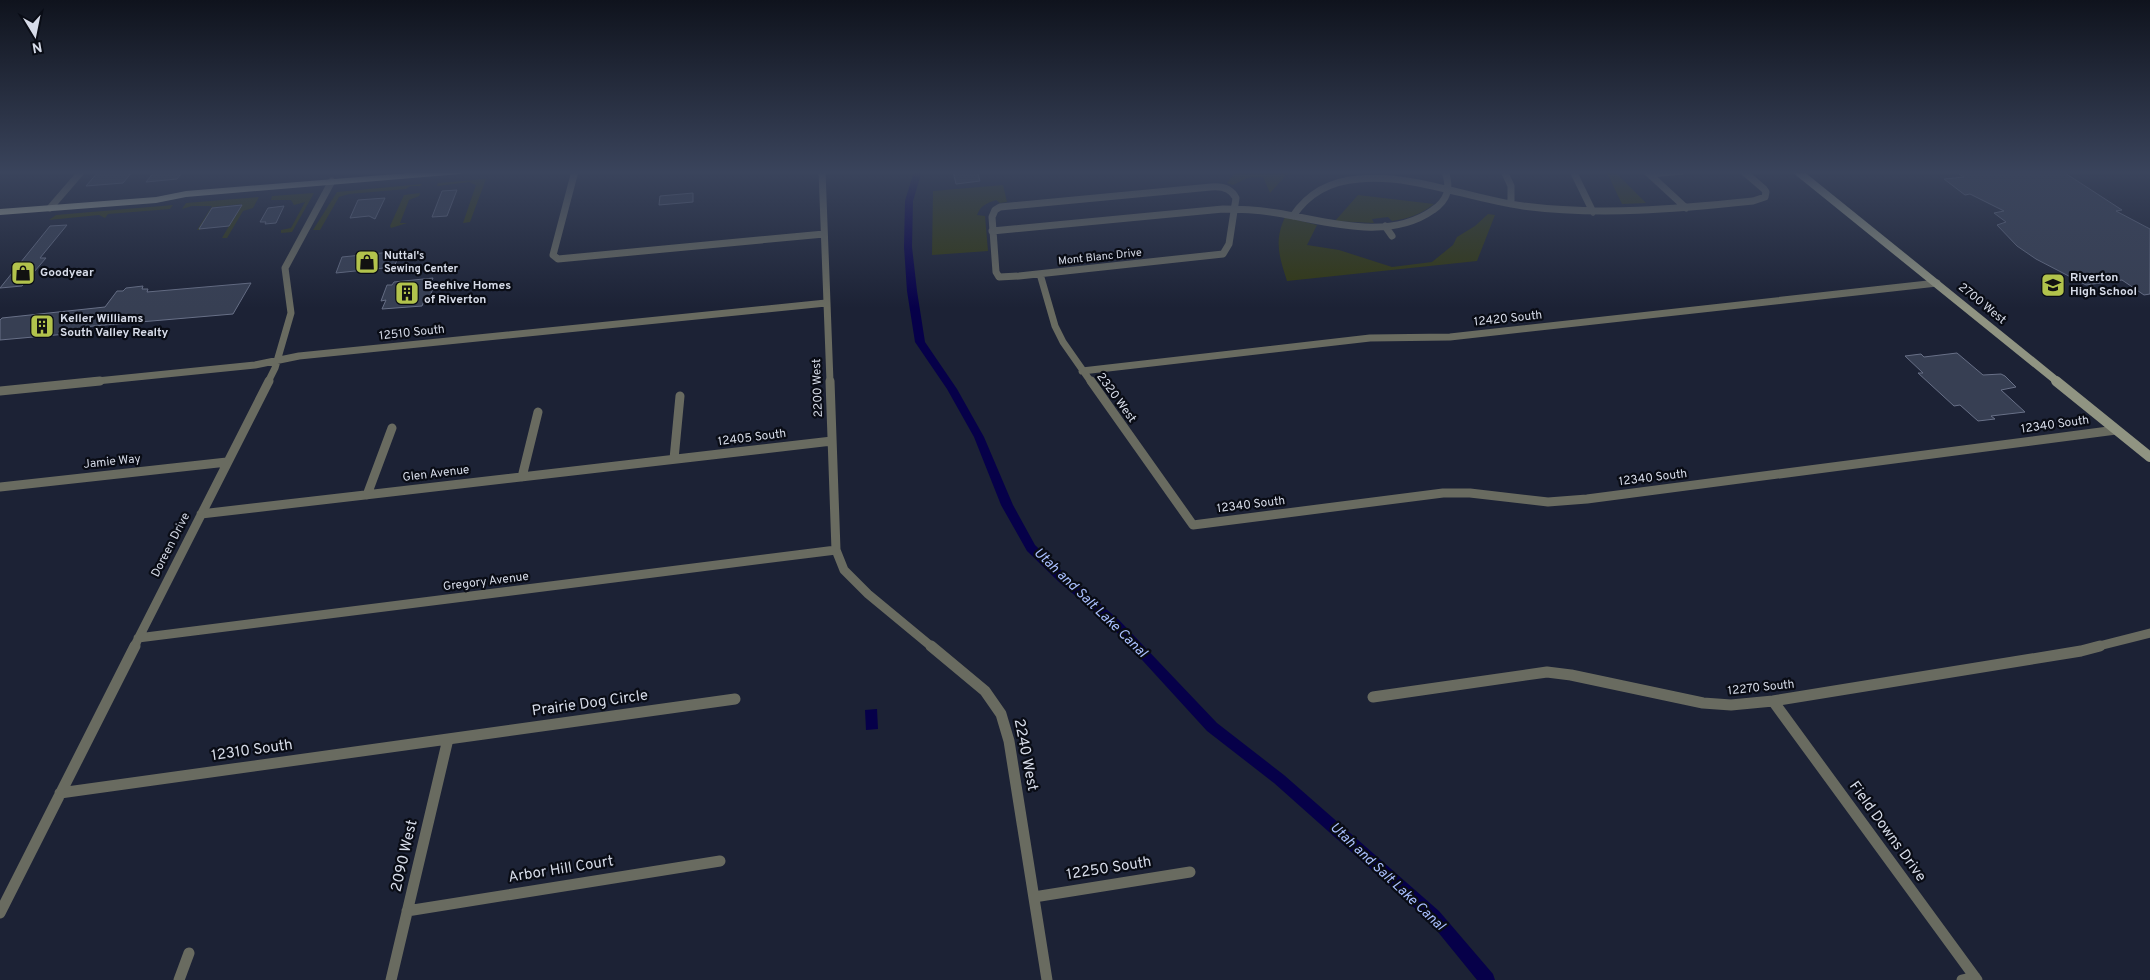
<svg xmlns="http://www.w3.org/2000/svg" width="2150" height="980" font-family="Overpass,sans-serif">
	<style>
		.green { fill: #32380e }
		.water { fill: #060049 }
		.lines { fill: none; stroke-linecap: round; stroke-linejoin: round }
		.canal { fill: #060049; fill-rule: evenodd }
		.building { fill: #373f53; stroke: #687087 }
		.minor-far2 { stroke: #696b60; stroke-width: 7 }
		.minor-far1 { stroke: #696b60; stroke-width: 9 }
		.minor { stroke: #696b60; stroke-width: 11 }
		.secondary-far1 { stroke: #909482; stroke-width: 8 }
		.secondary { stroke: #909482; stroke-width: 10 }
		.primary { fill: #afb39d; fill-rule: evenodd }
		.labels { text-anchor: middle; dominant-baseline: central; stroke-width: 4.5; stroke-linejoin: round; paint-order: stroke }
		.far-poi-label { font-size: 11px; font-weight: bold; fill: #d6dbe8; stroke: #090c15; text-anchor: start }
		.far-street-label { font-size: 11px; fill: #d6dbe8; stroke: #090c15 }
		.poi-label { font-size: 12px; font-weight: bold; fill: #d6dbe8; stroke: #090c15; text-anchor: start }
		.street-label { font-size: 12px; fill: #d6dbe8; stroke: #090c15 }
		.water-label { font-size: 14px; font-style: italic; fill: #aac0ff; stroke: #090c15 }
		.near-street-label { font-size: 15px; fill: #d6dbe8; stroke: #090c15 }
	</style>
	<rect width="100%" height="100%" fill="#1c2235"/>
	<!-- green -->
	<path class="green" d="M1232,171H1304L1286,175L1270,193L1263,177L1247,178L1233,185L1227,183L1234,174Z
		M1606,171H1614L1646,203L1622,204Z
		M486,179L470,222L463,223L476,185L469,182L437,186L438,183Z
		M422,184L420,186H410L406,189L349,194L339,197L320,230H313L337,192Z
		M1003,185L1007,202L1000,203L996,200C987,203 980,206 977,215L985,216L988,251L932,255L933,191Z
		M314,193L292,232L281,233V230L291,228L305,202L294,205L291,200H271L272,196Z
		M420,193L419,196L409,200L400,223H407L391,228L390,226L404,195Z
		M1358,195L1434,204C1422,214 1407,219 1392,221L1388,217L1372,219L1374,223L1335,221Z
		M259,197L253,208L243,211L227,238H222L242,204L213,207L199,229L201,230H197L212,206H192L182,209L186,203Z
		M173,205L170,209L108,214L105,218L99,215L49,220L56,215Z
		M1488,214L1495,215L1477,261L1287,281C1279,256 1274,241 1285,217L1317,225L1307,245L1339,250L1392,267L1432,262L1453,245L1457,237L1475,226Z"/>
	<!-- water -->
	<path class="water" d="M877,709L878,729L866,730L865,710Z"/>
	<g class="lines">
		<!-- canal -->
		<path class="canal" d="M914,171H922L913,201L912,247L917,291L925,342L957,389L984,437L1013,505L1035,545L1067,576L1119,620L1217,723L1284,775L1439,911L1493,974L1495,980H1477L1429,921L1274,783L1207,731L1111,626L1059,582L1027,551L1001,505L974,437L947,389L915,342L907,291L904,247L905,201Z"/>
	</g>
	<!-- building -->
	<path class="building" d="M99,171H133L123,183L86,186Z
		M155,171H183L177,179L146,182Z
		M953,171H977L980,181L956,184Z
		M1954,171H2027L2029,172L2062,171L2122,210L2116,211L2150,229V294L2144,295L2122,280L2086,285L2036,259L2017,246L1997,225L2006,222L1994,213L2004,211L1970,194L1965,195L1944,179L1964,177Z
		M457,190L447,216L432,217L442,191Z
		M693,193V202L659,205L660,196Z
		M385,198L375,219L369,216L350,218L358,200Z
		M242,205L229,226L199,229L212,208Z
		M284,206L276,223L265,224L266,222H260L268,208Z
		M67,225L40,258H46L22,286L0,288L50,226Z
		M401,251L394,267L336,273L342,257Z
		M433,278L430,286H434L430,296H426L422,306L382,309L386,300L381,301L387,285H392L394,282Z
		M251,283L233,314L82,327L78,333L0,340V320L2,318L105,307L117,291H123L126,288L143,286L142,289H148L147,292Z
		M1957,353L1983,375L2001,374L2005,376L2016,387L2001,390L2025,412L1991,416L1995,419L1978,421L1960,405L1954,406L1918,373H1923L1905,356L1921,354L1924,357Z"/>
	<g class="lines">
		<!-- minor-far2 -->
		<path class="minor-far2" d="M575,171L553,255L558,259L824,234
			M822,171L830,382
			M1504,171L1511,186V204
			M1573,171L1593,212
			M1646,171L1686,208
			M1650,174L1682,171
			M1211,187C1222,186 1231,188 1236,198L1229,244L1223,254L1019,276L999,277L996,272L992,217L995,210L1000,207Z
			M50,208L82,171
			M1293,216C1309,192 1331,181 1359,179C1415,174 1469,199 1523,206C1600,216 1676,209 1753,201L1765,197L1766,192L1764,189L1743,171
			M1385,226L1392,236
			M992,231L1223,209C1241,209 1259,210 1277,213C1326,221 1388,242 1433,210C1448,200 1451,188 1445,171
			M1040,274L1055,326L1063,342L1091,382
			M1082,371L1370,338L1450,337L1937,283
			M87,382L255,365L299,356L826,303
			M268,382L275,368L291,313L285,268L332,181"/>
		<!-- minor-far1 -->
		<path class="minor-far1" d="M830,381L836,550L844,570L868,594L932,647
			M1091,381L1193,525L1443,493H1470L1548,502L1587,499L2116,430
			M0,391L100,381
			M674,459L680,396
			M522,477L538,412
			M0,487L227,462
			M367,495L392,428
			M201,514L832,441
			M138,638L836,550
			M134,647L269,381
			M2095,647L2150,633"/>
		<!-- minor -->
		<path class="minor" d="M931,646L985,691L1001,714L1009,741L1047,980
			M1373,697L1547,672L1571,675L1703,703L1731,705L1773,701L2081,651L2100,646
			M1773,701L1977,980
			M60,793L735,699
			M1034,897L1190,872
			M407,911L720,861
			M0,913L135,646
			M179,980L189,953
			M391,980L448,739
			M1962,980L1975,977"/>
		<!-- secondary-far1 -->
		<path class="secondary-far1" d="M1797,171L2058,382"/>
		<!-- secondary -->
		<path class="secondary" d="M2056,381L2150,457"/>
		<!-- primary -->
		<path class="primary" d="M433,171H465L460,174L186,197L156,203L0,215V209L156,197L186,191Z"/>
	</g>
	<!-- sky -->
	<linearGradient id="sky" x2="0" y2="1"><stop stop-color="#0f131d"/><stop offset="0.56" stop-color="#3a445c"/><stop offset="1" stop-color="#3a445c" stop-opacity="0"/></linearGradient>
	<rect width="2150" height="308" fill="url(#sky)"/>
	<!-- icons -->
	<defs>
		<g id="shop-square" transform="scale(1.25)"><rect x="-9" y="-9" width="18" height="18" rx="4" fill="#b2c34c" stroke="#090c15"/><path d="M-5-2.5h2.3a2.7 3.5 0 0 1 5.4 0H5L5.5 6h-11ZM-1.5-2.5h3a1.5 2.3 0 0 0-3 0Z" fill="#111"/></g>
		<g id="school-square" transform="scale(1.25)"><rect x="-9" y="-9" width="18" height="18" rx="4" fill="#b2c34c" stroke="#090c15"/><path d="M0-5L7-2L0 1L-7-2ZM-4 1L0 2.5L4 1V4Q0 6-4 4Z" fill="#111"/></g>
		<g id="building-square" transform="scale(1.25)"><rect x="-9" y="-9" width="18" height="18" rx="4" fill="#b2c34c" stroke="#090c15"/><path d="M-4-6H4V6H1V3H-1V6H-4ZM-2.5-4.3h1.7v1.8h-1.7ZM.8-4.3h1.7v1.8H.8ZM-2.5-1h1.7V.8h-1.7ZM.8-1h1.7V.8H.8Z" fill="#111"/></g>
	</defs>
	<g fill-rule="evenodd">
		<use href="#shop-square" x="367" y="262"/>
		<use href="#shop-square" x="23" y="273"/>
		<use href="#school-square" x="2053" y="285"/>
		<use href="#building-square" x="407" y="293"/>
		<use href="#building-square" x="42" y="326"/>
	</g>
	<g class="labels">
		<!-- far-poi labels -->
		<g class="far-poi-label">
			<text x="384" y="256">Nuttal's<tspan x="384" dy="13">Sewing Center</tspan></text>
		</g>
		<!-- far-street labels -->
		<g class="far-street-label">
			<text transform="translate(1100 257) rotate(-6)">Mont Blanc Drive</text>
		</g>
		<!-- poi labels -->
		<g class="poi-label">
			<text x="40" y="273">Goodyear</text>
			<text x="2070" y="278">Riverton<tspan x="2070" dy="14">High School</tspan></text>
			<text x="424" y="286">Beehive Homes<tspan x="424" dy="14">of Riverton</tspan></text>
			<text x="60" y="319">Keller Williams<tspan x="60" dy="14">South Valley Realty</tspan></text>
		</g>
		<!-- street labels -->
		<g class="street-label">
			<text transform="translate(1982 304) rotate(39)">2700 West</text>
			<text transform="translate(1508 319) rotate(-6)">12420 South</text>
			<text transform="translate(412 333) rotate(-6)">12510 South</text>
			<text transform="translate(818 388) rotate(-92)">2200 West</text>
			<text transform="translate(1116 398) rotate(54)">2320 West</text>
			<text transform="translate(2055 425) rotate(-8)">12340 South</text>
			<text transform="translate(752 438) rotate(-7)">12405 South</text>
			<text transform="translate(112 462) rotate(-6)">Jamie Way</text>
			<text transform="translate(436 474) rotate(-7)">Glen Avenue</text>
			<text transform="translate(1653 478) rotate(-7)">12340 South</text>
			<text transform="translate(1251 505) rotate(-7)">12340 South</text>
			<text transform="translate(171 545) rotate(-63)">Doreen Drive</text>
			<text transform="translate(486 582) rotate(-7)">Gregory Avenue</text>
			<text transform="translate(1761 688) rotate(-6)">12270 South</text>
		</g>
		<!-- water labels -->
		<g class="water-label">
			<text transform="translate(1090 603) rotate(44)">Utah and Salt Lake Canal</text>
			<text transform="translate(1387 877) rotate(43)">Utah and Salt Lake Canal</text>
		</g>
		<!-- near-street labels -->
		<g class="near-street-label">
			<text transform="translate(590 704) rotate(-8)">Prairie Dog Circle</text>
			<text transform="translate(252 751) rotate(-8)">12310 South</text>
			<text transform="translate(1025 755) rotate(79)">2240 West</text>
			<text transform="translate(1887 832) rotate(54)">Field Downs Drive</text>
			<text transform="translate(405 856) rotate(-77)">2090 West</text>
			<text transform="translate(1109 869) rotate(-9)">12250 South</text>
			<text transform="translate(561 870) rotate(-9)">Arbor Hill Court</text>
		</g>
	</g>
	<!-- north arrow -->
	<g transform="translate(35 35) rotate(170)" stroke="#090c15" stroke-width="4" paint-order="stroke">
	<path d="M0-4L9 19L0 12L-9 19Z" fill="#d6dbe8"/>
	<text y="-8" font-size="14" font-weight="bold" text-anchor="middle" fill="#d6dbe8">N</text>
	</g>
</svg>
